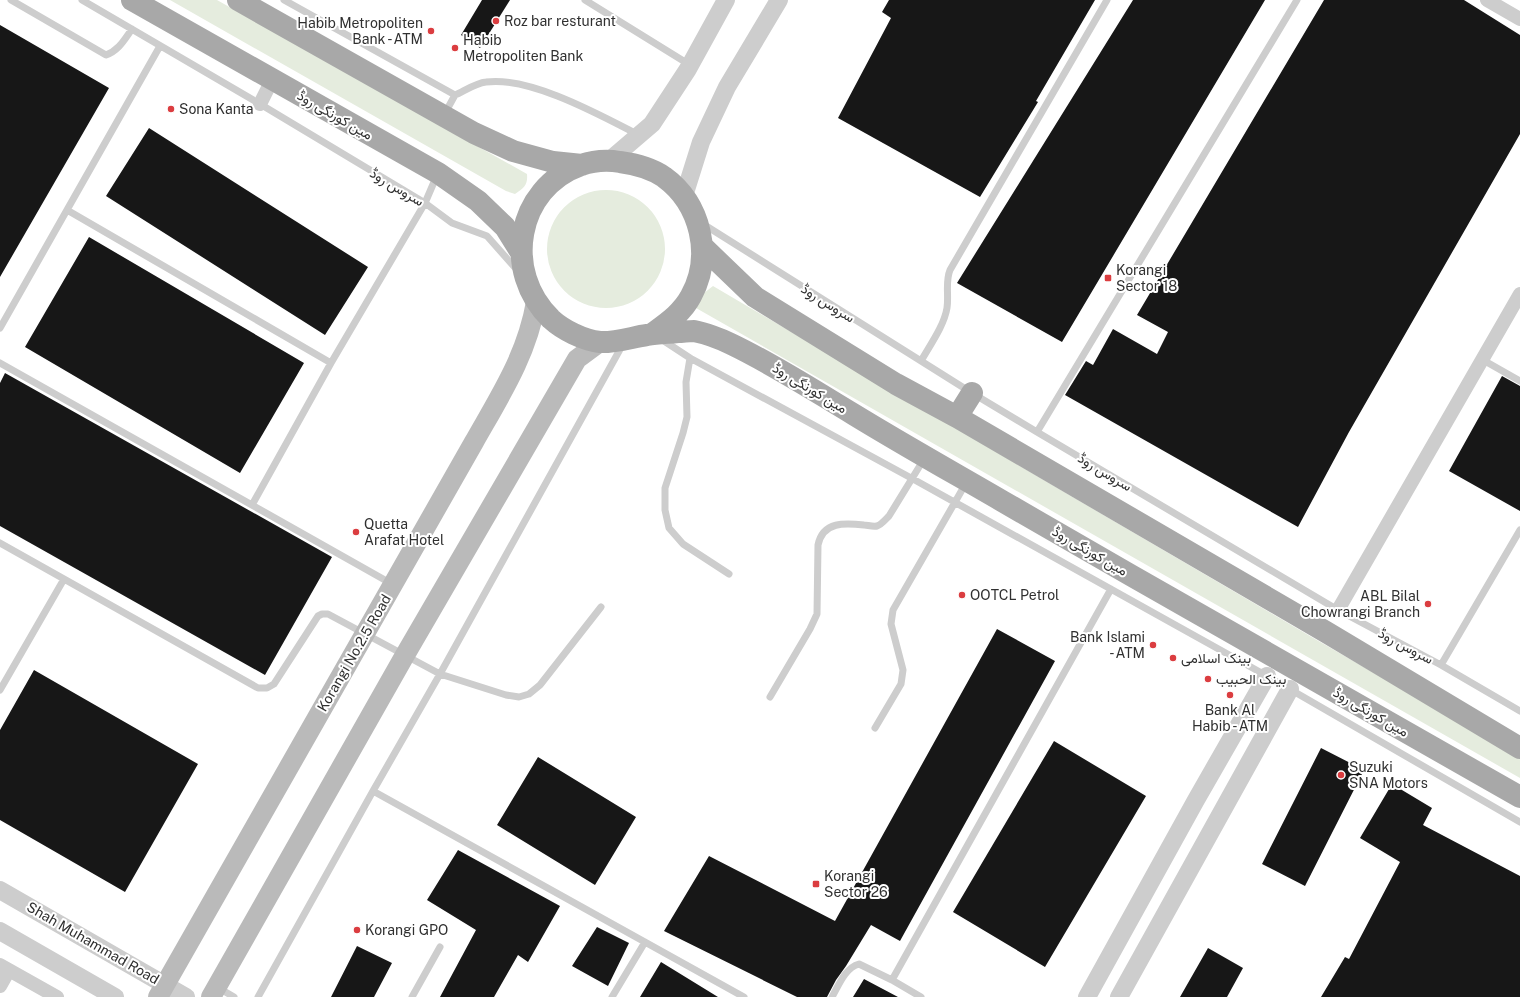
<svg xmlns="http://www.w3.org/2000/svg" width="1520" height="997" font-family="'Public Sans',Vazirmatn,sans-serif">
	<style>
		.green { fill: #e5ecde }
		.building { fill: #171717 }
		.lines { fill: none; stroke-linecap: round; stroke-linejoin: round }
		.service { stroke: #cdcdcd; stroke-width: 7 }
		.minor { stroke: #cdcdcd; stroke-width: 14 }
		.tertiary { stroke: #cdcdcd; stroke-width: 18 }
		.secondary { stroke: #bababa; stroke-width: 20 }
		.primary { stroke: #a8a8a8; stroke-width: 22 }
		.poi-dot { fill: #db3d40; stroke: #fff; stroke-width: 1.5 }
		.labels { text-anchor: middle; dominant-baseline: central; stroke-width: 4; stroke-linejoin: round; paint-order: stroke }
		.poi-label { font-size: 14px; fill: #303030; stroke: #fff; text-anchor: start }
		.street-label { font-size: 14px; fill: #303030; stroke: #fff }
	</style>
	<rect width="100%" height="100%" fill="#fff"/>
	<!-- green -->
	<path class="green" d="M170,0H217L527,174C528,185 524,188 515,194L506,191Z
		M547 249a59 59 0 1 1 118 0a59 59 0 1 1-118 0Z
		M713,286L1315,639L1520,757V778L696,308L704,293Z"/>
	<!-- building -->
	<path class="building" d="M482,0H510L480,48L461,35Z
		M889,0H1095L1036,101L1038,102L980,197L838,118L891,18L882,12Z
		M1133,0H1265L1062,342L957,283Z
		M1324,0H1464L1520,35V134L1349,432L1298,527L1065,395L1086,361L1093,365L1113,329L1157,354L1168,332L1137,315Z
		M0,25L109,88L0,277Z
		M149,128L368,267L325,335L106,196Z
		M89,237L304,363L240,473L25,347Z
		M5,373L332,557L265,675L0,526V383Z
		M1502,376L1520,386V511L1449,471Z
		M997,629L1055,661L900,941L871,925L846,966L836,980L827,997H797L664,931L709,856L835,921Z
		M34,670L198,764L125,892L0,820V730Z
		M1054,741L1146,796L1045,967L953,912Z
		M1321,748L1364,770L1305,886L1262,864Z
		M538,757L636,817L595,885L497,825Z
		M1392,784L1432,808L1423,825L1520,876V997H1321L1345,957L1349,959L1400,862L1360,838Z
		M458,850L560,906L528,962L518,955L494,997H440L476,930L427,900Z
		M597,927L629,943L608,986L572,966Z
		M357,946L392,963L374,997H331Z
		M1208,948L1243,968L1227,997H1180Z
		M661,962L718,997H640Z
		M864,979L898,997H853Z"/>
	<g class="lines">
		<!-- service -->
		<path class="service" d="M11,0L106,55C119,50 124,40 132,29
			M82,0L260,104L425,203L452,223L487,236L518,271
			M284,0L455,95L444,115
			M585,0L690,65
			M455,95C464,91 476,83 486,82C530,76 600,115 639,135
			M67,210L331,363
			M703,224L972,393L1037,432L1338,610L1441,665L1520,711
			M0,328L160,46
			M661,339L690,358L913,479L1267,676L1520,822
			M690,358L686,382L687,417L683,433L665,488V510L669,528L683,544L729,574
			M1483,360L1520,381
			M921,361C930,345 944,326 947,308C949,295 945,282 950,270L1107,0
			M0,363L392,584
			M1037,432L1297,0
			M252,505L331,363L425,203L437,175
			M0,543L258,688H267L274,684L318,616L322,614H328L440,674L506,695L519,697L529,694L540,685L601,607
			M1441,665L1520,530
			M0,690L64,579
			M770,697L810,629L817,614L818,545C823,521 845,523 864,525C867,525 873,527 877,526C881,525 886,519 889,516L924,459
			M875,728L901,684L903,670L891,624L893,610L966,483
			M373,791L744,997
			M892,980L921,997
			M217,987L234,997
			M258,997L373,791L440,674L623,344
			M412,997L440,947
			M612,997L645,942
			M832,997C839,985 845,968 859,964L892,980L1111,589"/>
		<!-- minor -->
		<path class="minor" d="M1487,0L1520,19
			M260,104L272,80
			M1338,610L1520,294
			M0,965L57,997
			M0,986L9,970"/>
		<!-- tertiary -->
		<path class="tertiary" d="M610,160L652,124L688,69L726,0
			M684,196L701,142L727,87L779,0
			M0,890L186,997
			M0,931L115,997
			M1087,997L1196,800L1267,676
			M1119,997L1290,689"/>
		<!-- secondary -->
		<path class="secondary" d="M158,997L474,442C500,396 527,355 536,302
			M211,997L405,655L577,359L600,342"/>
		<!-- primary -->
		<path class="primary" d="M132,0L438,173L478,201L505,227L520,251
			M238,0L474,133L513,151L553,162L582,165
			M703,247L755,297L896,384L957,417L1326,632L1520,748
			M652,334C667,323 682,313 691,296C713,256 701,204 664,177C651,168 635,164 620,162C608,160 593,161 581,165C516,188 502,272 551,319C563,330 583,340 600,342C614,343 633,337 647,335C657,333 668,333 678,332C683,332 688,331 694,331C704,333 721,339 731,344C773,364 813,390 853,414C902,444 952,472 1002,501C1174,601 1348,698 1520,797
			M957,417L972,393"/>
	</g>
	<!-- markers -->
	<g class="poi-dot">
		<circle cx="496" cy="21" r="4"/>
		<circle cx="431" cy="31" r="4"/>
		<circle cx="455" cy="48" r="4"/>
		<circle cx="171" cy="109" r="4"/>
		<rect x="1104" y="274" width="8" height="8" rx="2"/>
		<circle cx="356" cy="532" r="4"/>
		<circle cx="962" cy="595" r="4"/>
		<circle cx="1428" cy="604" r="4"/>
		<circle cx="1153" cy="645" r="4"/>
		<circle cx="1173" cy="658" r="4"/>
		<circle cx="1208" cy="679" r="4"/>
		<circle cx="1230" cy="695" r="4"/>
		<circle cx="1341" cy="775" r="4"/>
		<rect x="812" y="880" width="8" height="8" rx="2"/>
		<circle cx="357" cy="930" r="4"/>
	</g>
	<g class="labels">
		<!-- poi labels -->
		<g class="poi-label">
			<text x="504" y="21">Roz bar resturant</text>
			<text x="423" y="23" text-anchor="end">Habib Metropoliten<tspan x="423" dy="16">Bank - ATM</tspan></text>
			<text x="463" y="40">Habib<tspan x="463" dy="16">Metropoliten Bank</tspan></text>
			<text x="179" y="109">Sona Kanta</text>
			<text x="1116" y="270">Korangi<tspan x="1116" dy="16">Sector 18</tspan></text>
			<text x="364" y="524">Quetta<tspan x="364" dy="16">Arafat Hotel</tspan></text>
			<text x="970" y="595">OOTCL Petrol</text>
			<text x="1420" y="596" text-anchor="end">ABL Bilal<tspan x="1420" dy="16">Chowrangi Branch</tspan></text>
			<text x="1145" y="637" text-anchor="end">Bank Islami<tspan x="1145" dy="16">- ATM</tspan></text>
			<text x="1181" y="658">بینک اسلامی</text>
			<text x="1216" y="679">بينک الحبيب</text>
			<text x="1230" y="710" text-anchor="middle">Bank Al<tspan x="1230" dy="16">Habib - ATM</tspan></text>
			<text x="1349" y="767">Suzuki<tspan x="1349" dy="16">SNA Motors</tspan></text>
			<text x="824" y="876">Korangi<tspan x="824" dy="16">Sector 26</tspan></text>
			<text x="365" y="930">Korangi GPO</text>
		</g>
		<!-- street labels -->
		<g class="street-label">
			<text transform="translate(335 115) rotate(30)">مین کورنگی روڈ</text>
			<text transform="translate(397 187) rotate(31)">سروس روڈ</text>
			<text transform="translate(828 303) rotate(32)">سروس روڈ</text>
			<text transform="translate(810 388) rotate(31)">مین کورنگی روڈ</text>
			<text transform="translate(1105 472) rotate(31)">سروس روڈ</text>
			<text transform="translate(1090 551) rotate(30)">مین کورنگی روڈ</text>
			<text transform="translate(1406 646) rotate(28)">سروس روڈ</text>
			<text transform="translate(354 653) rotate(-60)">Korangi No.2.5 Road</text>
			<text transform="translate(1371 712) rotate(30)">مین کورنگی روڈ</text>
			<text transform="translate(93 943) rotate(30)">Shah Muhammad Road</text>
		</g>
	</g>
</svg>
